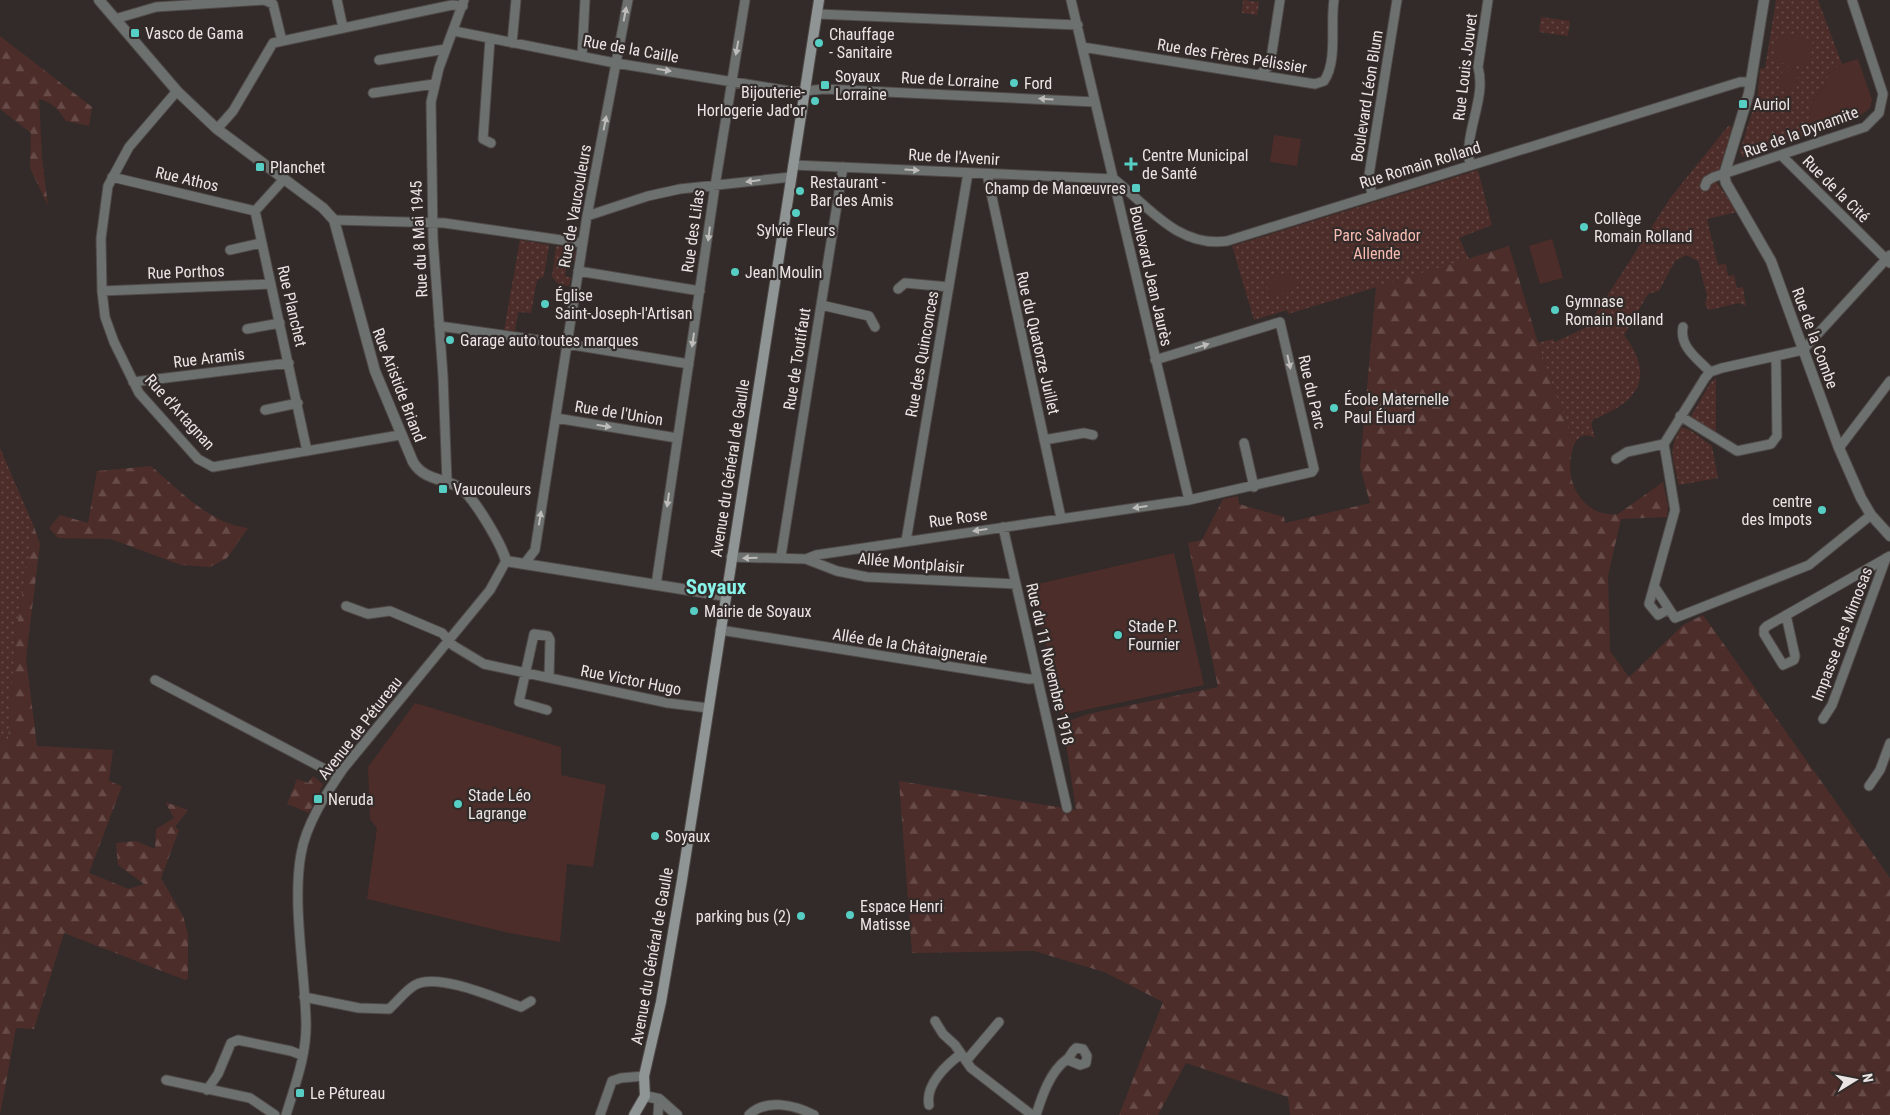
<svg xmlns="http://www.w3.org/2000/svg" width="1890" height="1115" font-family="'Roboto Condensed',sans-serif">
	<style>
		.grass { fill: url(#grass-dots) }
		.forest { fill: url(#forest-firs) }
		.garden { fill: #4d2d29 }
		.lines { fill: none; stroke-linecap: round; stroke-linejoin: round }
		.minor-casing { stroke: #4f4947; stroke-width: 11 }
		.tertiary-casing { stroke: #4f4947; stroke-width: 12 }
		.secondary-casing { stroke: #4f4947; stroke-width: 12 }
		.minor { stroke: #6c706f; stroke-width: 9 }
		.tertiary { stroke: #6c706f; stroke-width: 10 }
		.secondary { stroke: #8f9594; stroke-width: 10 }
		.oneway { fill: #bebcbb }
		.poi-dot { fill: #56cec4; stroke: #322b29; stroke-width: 2 }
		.labels { text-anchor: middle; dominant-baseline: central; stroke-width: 4.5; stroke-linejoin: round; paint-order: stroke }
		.poi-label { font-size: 16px; fill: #eae5e4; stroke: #322b29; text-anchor: start }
		.street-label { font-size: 16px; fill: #eae5e4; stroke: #322b29 }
		.park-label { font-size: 16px; fill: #f9bcb3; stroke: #322b29 }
		.district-label { font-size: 21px; font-weight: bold; fill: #88f2e9; stroke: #322b29 }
	</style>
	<defs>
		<pattern id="grass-dots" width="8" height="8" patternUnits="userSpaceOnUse" patternTransform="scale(1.25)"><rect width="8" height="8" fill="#4d2d29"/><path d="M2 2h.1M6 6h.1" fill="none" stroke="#674b48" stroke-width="1.8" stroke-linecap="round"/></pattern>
		<pattern id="forest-firs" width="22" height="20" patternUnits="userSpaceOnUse" patternTransform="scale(1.25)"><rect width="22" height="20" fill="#4d2d29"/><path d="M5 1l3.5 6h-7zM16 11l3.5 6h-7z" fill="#674b48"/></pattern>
	</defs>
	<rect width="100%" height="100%" fill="#322b29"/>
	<!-- grass -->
	<path class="grass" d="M1243,0L1259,2L1257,15L1242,13Z
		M1776,0H1818L1842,64L1829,73L1825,86L1812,101L1808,135L1742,157L1740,151L1758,93L1760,69L1765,68Z
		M1541,17L1570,21L1568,36L1539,32Z
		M1729,125L1732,128L1716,181L1737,212L1707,219L1718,265L1726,264L1728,276L1734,275L1737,288L1743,287L1746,306L1739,303L1709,310L1705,305L1707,296L1698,261L1686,255L1675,261L1659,291L1648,294L1624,335C1656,377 1638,402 1594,419L1591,423L1595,438C1586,433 1579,435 1574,445L1538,343L1553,339L1555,342L1587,327L1671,197Z
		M1478,170L1492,225L1459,238L1469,259L1288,314L1287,310L1254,320L1232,246Z
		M520,240L549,245L544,276L537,280L531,313L518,312L515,331L504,330Z
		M556,246L573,248L576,252L575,260H567L565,276L571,278L569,286L559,285L552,277Z
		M1716,378V436L1690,418L1711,382Z
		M1682,427L1690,430L1712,446L1718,478L1679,485C1674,459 1666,451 1682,427Z
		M0,448L34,527L16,632L8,740L0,739Z"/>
	<!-- forest -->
	<path class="forest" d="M0,36L92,107L89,126L66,121C59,110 52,102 39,99L42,157L48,206L30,168L31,133L0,109Z
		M1509,246L1538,343L1574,445C1561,477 1581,518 1618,514L1663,482L1668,506L1667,517L1621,519L1608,576L1610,651L1629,677L1683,625L1703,615L1890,878V1115H1290L1288,1097L1186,1063L1158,1115H1119L1163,1002L1104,972L1034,951L912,953L899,781L1076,810L1063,723L1088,714L1218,687L1188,543L1202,540L1223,499L1238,496L1239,504L1284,517L1285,523L1370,503L1360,467L1376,287Z
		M151,466C179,490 210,524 248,528L227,558L210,567L181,565L111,539L58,538L49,528L60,515L88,523L97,471Z
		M34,527L40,544L26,658L37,746L113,750L109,781L122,786L89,873L129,889L144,884L118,865L116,843L136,841L155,849L156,829L174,818L165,802L188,810L175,827L179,830L161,878L183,916L188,934V978L185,980L64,933L34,1029L16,1028L0,1115V739L8,740L16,632Z
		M313,776L323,784L309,813L287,804L297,779L308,783Z"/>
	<!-- garden -->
	<path class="garden" d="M1778,34L1813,39L1809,66L1774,62Z
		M1858,59L1872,100L1870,108L1852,122L1807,136L1812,101L1825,86L1829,73L1842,64Z
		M1783,66L1799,69L1796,92L1780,90Z
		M1274,135L1301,139L1297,166L1270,162Z
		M1552,239L1563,278L1540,284L1529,246Z
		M1290,271L1297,287L1272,298L1265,282Z
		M1174,553L1204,685L1061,715L1033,585Z
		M415,703L561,747V775L606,785L593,867L567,864L560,942L509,933L367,899L377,828L370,819L368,767Z"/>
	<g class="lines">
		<!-- minor casing -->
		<g class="minor-casing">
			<path id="minor" d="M337,0L343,28
				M1071,0L1189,500
				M817,14L1078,25
				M115,19L156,7L264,0L273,4L282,41
				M454,31L615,63L796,92L824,89L1095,102
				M490,39L483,139L491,143
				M512,43L516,0
				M1082,47L1315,84L1324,81C1338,61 1330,23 1334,0
				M582,56L585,0
				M379,60L446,49
				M1259,75L1270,65L1280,0
				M177,91L129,147L108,186L101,238L102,291L105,317L114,342L139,393L198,459L213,467L400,435
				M373,93L434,84
				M217,129L233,111L273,43L428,10L452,5L463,6
				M1782,156L1890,263
				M793,165L1114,179
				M1470,165C1463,133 1487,99 1478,67L1488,0
				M987,174L1061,518
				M112,177L255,211
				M284,179L255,211L307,451
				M1114,179C1148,206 1178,248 1227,241L1740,82H1751
				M1705,186L1707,181L1714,177L1865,127L1879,113L1883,94L1852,0
				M1372,196L1369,175L1397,0
				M587,216L648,196L680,189L791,177
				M334,220L444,223L582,243
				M230,250L261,243
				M578,271L700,291
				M898,289L905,283L949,287
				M102,291L271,284
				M821,305L869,316L875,327
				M439,326L567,344L689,364
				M1683,327C1679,347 1698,359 1710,372
				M247,329L280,323
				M133,382L289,363
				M265,410L298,403
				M1680,416L1737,451L1771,444L1777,436L1776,356
				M556,418L677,438
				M1044,440L1084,433L1093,435
				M1244,443L1254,487
				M1839,448L1890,381
				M1616,459L1627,452L1664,444
				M447,482L443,376L433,239L431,102L439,68L464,0
				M1871,515L1809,565L1675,618L1654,586L1675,510L1664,444L1705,378L1710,372L1722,368L1803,350L1890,255
				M1003,527L1067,808
				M906,541L968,173
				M781,556L843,167
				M731,557L806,559L816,555L1189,500L1312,472L1314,469L1280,322L1155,360
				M806,559L837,571L867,577L1016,584
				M525,563L535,550L587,216L628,0
				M656,585L715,186L745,0
				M1654,586L1649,604L1658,615L1669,609
				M346,606L368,614L390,611L442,633L454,646L484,664L668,703L708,708
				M1786,615L1795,656L1794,660L1783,665L1764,634V629L1767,626L1890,556
				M720,630L1029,679L1037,678
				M155,680L338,776
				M547,710L519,702L534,634L548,636L550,640L549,678
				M1823,719L1832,705L1886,558
				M1869,786L1880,770L1890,743
				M304,997L359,1008L389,1009C397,1002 406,990 415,985C438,972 498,999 521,1007L531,1001
				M935,1021L943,1034L955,1045L971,1068L1032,1115
				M966,1061L999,1022
				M166,1080L250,1098L275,1115
				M207,1090L218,1074L231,1043L238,1040L291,1051L301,1055
				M929,1105C925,1085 946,1065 961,1054
				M286,1115C295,1085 307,1054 306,1022C305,971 292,904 301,854C306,824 326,794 343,769L490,590L506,561
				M600,1115L612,1081L621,1078L644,1076
				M658,1115L659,1099
				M749,1115C766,1098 795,1105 814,1115
				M1036,1115C1042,1096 1050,1072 1066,1060C1070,1058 1071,1052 1076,1048L1083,1049L1087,1056L1086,1063L1080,1065L1068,1060"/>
		</g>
		<!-- tertiary casing -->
		<g class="tertiary-casing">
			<path id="tertiary" d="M99,0L177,91L217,129L323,208L334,220L375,371L413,462C424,480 442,478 459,487C473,495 502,545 506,561L726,596
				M1764,0L1749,93L1724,175L1726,183L1771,261L1839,448L1861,498L1871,515L1890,536
				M645,1096L659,1099L677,1115"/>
		</g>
		<!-- secondary casing -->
		<g class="secondary-casing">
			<path id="secondary" d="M634,1115L645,1096L644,1076L661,1002L682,880L819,0"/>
		</g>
		<!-- minor -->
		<use href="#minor" class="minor"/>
		<!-- tertiary -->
		<use href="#tertiary" class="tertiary"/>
		<!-- secondary -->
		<use href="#secondary" class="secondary"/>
	</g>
	<!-- one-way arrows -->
	<defs><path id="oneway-solid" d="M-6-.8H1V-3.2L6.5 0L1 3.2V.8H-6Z" transform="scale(1.25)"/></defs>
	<g class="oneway">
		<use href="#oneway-solid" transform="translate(625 14) rotate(-79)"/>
		<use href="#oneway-solid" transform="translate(737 48) rotate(100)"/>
		<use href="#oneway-solid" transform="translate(664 70) rotate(9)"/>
		<use href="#oneway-solid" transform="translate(1046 99) rotate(-177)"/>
		<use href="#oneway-solid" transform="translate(605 123) rotate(-79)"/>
		<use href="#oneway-solid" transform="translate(912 170) rotate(3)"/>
		<use href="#oneway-solid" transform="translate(753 181) rotate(173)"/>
		<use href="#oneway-solid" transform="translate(709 234) rotate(97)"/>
		<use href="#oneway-solid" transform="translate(693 340) rotate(98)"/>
		<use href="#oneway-solid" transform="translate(1202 346) rotate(-17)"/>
		<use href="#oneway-solid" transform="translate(1289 362) rotate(77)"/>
		<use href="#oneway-solid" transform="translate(604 426) rotate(9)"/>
		<use href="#oneway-solid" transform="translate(668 500) rotate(98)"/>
		<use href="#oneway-solid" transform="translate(1140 507) rotate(172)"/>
		<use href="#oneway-solid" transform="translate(540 518) rotate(-81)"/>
		<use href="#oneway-solid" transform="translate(980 530) rotate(172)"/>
		<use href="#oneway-solid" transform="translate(750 558) rotate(178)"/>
	</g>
	<!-- markers -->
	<g class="poi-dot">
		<rect x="130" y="28" width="10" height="10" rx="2.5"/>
		<circle cx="819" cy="43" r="5"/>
		<circle cx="1014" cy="83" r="5"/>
		<rect x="820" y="80" width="10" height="10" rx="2.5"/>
		<circle cx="815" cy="101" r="5"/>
		<rect x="1738" y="99" width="10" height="10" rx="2.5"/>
		<path d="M1128.5 156.5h5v5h5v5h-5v5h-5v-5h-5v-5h5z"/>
		<rect x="255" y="162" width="10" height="10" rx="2.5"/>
		<rect x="1131" y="183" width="10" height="10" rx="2.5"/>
		<circle cx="800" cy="191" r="5"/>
		<circle cx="796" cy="213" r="5"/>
		<circle cx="1584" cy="227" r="5"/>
		<circle cx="735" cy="272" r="5"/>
		<circle cx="545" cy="304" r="5"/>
		<circle cx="1555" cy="310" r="5"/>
		<circle cx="450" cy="340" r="5"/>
		<circle cx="1334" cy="408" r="5"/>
		<rect x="438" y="484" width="10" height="10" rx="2.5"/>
		<circle cx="1822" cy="510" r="5"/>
		<circle cx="694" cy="611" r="5"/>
		<circle cx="1118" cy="635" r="5"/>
		<rect x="313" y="794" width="10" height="10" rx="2.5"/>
		<circle cx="458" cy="804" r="5"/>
		<circle cx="655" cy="836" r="5"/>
		<circle cx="850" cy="915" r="5"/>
		<circle cx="801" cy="916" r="5"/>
		<rect x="295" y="1088" width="10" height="10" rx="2.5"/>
	</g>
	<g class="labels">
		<!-- poi labels -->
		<g class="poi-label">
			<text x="145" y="33">Vasco de Gama</text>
			<text x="829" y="34">Chauffage<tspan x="829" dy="18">- Sanitaire</tspan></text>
			<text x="835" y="76">Soyaux<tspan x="835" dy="18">Lorraine</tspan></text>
			<text x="1024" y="83">Ford</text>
			<text x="805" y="92" text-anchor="end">Bijouterie-<tspan x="805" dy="18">Horlogerie Jad'or</tspan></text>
			<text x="1753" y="104">Auriol</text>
			<text x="1142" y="155">Centre Municipal<tspan x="1142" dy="18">de Santé</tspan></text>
			<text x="270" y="167">Planchet</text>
			<text x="810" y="182">Restaurant -<tspan x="810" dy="18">Bar des Amis</tspan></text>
			<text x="1126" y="188" text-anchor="end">Champ de Manœuvres</text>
			<text x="1594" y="218">Collège<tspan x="1594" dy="18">Romain Rolland</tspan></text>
			<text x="796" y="230" text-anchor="middle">Sylvie Fleurs</text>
			<text x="745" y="272">Jean Moulin</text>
			<text x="555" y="295">Église<tspan x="555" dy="18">Saint-Joseph-l'Artisan</tspan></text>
			<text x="1565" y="301">Gymnase<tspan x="1565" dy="18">Romain Rolland</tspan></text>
			<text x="460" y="340">Garage auto toutes marques</text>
			<text x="1344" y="399">École Maternelle<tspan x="1344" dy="18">Paul Éluard</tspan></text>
			<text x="453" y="489">Vaucouleurs</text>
			<text x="1812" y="501" text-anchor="end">centre<tspan x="1812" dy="18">des Impots</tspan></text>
			<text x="704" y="611">Mairie de Soyaux</text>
			<text x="1128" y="626">Stade P.<tspan x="1128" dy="18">Fournier</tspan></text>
			<text x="468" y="795">Stade Léo<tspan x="468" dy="18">Lagrange</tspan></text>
			<text x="328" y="799">Neruda</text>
			<text x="665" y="836">Soyaux</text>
			<text x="860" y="906">Espace Henri<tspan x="860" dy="18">Matisse</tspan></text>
			<text x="791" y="916" text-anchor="end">parking bus (2)</text>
			<text x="310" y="1093">Le Pétureau</text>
		</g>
		<!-- street labels -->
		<g class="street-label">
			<text transform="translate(631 49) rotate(10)">Rue de la Caille</text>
			<text transform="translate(1232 56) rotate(9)">Rue des Frères Pélissier</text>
			<text transform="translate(1465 67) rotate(-83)">Rue Louis Jouvet</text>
			<text transform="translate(950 80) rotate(3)">Rue de Lorraine</text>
			<text transform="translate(1367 96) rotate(-81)">Boulevard Léon Blum</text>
			<text transform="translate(1801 132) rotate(-20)">Rue de la Dynamite</text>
			<text transform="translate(954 157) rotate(3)">Rue de l'Avenir</text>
			<text transform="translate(1420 165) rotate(-17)">Rue Romain Rolland</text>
			<text transform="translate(187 179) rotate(13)">Rue Athos</text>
			<text transform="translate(1836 189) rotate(45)">Rue de la Cité</text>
			<text transform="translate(575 206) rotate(-80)">Rue de Vaucouleurs</text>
			<text transform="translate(693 231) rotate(-82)">Rue des Lilas</text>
			<text transform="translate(419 239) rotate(-93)">Rue du 8 Mai 1945</text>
			<text transform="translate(186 272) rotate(-2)">Rue Porthos</text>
			<text transform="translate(1151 276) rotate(77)">Boulevard Jean Jaurès</text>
			<text transform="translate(292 306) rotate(77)">Rue Planchet</text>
			<text transform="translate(1815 338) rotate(70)">Rue de la Combe</text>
			<text transform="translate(1038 343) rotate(77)">Rue du Quatorze Juillet</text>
			<text transform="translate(922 354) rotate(-80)">Rue des Quinconces</text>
			<text transform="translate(209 358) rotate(-7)">Rue Aramis</text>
			<text transform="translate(797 359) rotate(-81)">Rue de Toutifaut</text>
			<text transform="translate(399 385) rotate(69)">Rue Aristide Briand</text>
			<text transform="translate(1312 392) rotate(77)">Rue du Parc</text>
			<text transform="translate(180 412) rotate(48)">Rue d'Artagnan</text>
			<text transform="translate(619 413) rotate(9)">Rue de l'Union</text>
			<text transform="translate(730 468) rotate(-81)">Avenue du Général de Gaulle</text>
			<text transform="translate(958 518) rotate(-8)">Rue Rose</text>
			<text transform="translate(911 563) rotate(5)">Allée Montplaisir</text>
			<text transform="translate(1842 634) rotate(-69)">Impasse des Mimosas</text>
			<text transform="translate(910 646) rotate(9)">Allée de la Châtaigneraie</text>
			<text transform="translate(1050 664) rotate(77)">Rue du 11 Novembre 1918</text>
			<text transform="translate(631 680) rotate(11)">Rue Victor Hugo</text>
			<text transform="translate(360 728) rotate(-52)">Avenue de Pétureau</text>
			<text transform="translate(652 956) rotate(-80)">Avenue du Général de Gaulle</text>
		</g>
		<!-- park labels -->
		<g class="park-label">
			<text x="1377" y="235">Parc Salvador<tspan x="1377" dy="18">Allende</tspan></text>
		</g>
		<!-- district labels -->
		<g class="district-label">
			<text x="716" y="587">Soyaux</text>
		</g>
	</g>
	<!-- north arrow -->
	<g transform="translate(1855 1080) rotate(80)" stroke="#322b29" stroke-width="4" paint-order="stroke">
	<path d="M0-4L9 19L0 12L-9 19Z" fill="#eae5e4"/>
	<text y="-8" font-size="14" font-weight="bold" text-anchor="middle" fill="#eae5e4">N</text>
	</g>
</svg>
